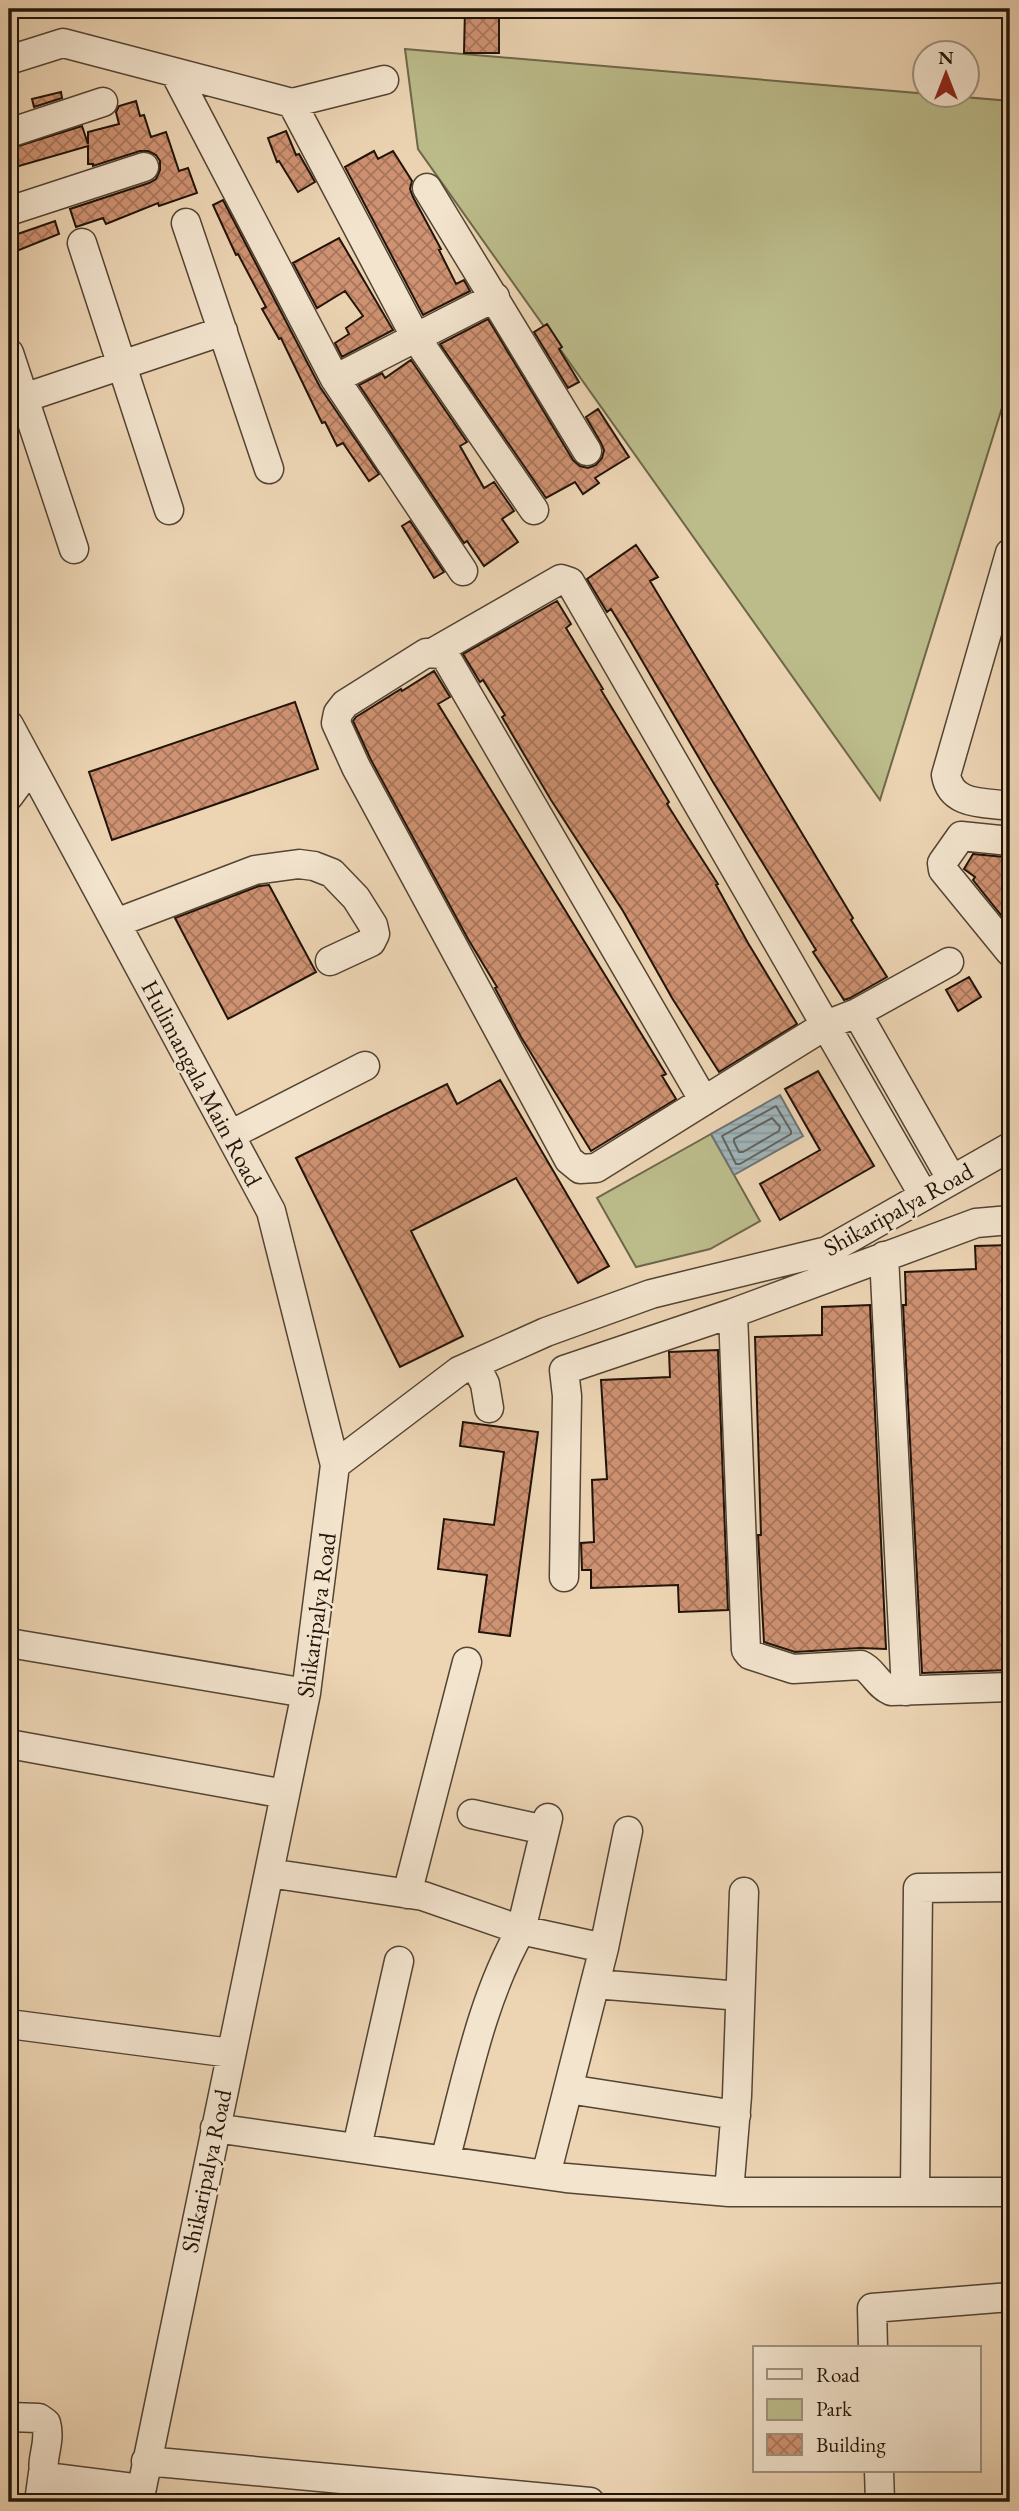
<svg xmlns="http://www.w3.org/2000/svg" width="1019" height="2511" font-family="'EB Garamond',serif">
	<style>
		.green { fill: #bcbc8b; stroke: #6e684a; stroke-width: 2 }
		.water { fill: url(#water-rules); stroke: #6d7473; stroke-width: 2 }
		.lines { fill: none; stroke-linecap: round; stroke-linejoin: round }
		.shore { stroke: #606461; stroke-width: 2 }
		.building { fill: url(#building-cross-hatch); stroke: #201308; stroke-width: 2 }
		.minor-casing { stroke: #534433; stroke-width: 31 }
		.minor { stroke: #f3e4ce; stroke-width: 28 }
		.labels { text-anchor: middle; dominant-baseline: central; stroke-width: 5; stroke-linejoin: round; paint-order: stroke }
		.street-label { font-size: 24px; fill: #201308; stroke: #f3e4ce }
	</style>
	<defs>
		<pattern id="water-rules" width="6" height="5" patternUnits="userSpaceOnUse" patternTransform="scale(1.75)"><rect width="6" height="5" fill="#a0b5ba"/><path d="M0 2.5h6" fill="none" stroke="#8a9b9e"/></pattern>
		<pattern id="building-cross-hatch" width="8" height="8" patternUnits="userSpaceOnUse" patternTransform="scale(1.75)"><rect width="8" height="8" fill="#cf9272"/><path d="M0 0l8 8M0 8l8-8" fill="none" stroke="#a8765c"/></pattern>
	</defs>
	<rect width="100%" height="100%" fill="#edd5b4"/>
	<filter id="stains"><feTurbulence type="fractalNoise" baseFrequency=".00286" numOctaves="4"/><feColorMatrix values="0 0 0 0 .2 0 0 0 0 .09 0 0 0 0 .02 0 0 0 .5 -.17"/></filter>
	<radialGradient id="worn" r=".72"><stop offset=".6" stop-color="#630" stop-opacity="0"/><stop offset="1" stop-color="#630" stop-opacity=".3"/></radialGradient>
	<!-- green -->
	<path class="green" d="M405,49L1010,101V398H1005L880,800L418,149Z
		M711,1134L760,1221L710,1249L636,1267L597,1198Z"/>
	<!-- water -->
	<path class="water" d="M780,1095L803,1136L734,1175L711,1134Z"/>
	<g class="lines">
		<!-- shore -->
		<path class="shore" d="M776,1106L791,1131V1134L740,1164H736L722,1136Z
			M772,1118L780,1127L779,1131L743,1152H739L734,1142V1139Z"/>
	</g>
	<!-- building -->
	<path class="building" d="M465,9H499V53H464Z
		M61,92L62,98L34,107L32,99Z
		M136,101L140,116L144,115L151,137L166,132L179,171L188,168L197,193L159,206L158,203L106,224L103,218L76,227L70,209L149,183L156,179L160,170V161L156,155L148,151H140L93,166V164H88V146L12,168L9,149L82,126L88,144V132L119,124L116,112L119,106Z
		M286,131L296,155L299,154L315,182L298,192L279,161L277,162L268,138Z
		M374,151L378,159L393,151L412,181L410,189L413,197L441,249L439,250L456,284L464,280L470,291L423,315L345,167Z
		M223,200L320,387L379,474L369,481L343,443L337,446L325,422L322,423L281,338L279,339L262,309L266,307L238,254L236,255L213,205Z
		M55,221L59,234L9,254V237Z
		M339,238L393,330L342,357L335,343L349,334L346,328L363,316L345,291L317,308L293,263Z
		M488,319L573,460L580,466L588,468L596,465L602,458L604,450L601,443L586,417L598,409L629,457L595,478L599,483L583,494L575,482L546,498L440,344Z
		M547,324L562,347L559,349L579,382L568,388L534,332Z
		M411,360L467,442L460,446L484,488L494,482L514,511L502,519L518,542L484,566L467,541L464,543L359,385L382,373L385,378Z
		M410,521L444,572L434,578L402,526Z
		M636,545L658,577L650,581L853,918L851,920L887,977L850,998L844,1000L828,975L813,952L816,950L713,782L630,640L611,609L607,612L587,579Z
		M557,601L571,624L566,628L603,689L601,690L669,802L667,804L684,831L718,884L716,885L748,943L797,1024L719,1072L672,998L623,911L551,800L502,717L505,715L483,680L480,682L463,654Z
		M434,671L450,697L438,704L666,1074L662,1076L676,1099L591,1151L521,1037L495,988L497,987L468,939L371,760L353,721L356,717L401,689L402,691Z
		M295,702L318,769L112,840L89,772Z
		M973,854L1005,857L1010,860V923L1005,920L973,880L975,877L964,869Z
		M269,885L316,972L228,1019L175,918L259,886Z
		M969,977L981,997L958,1011L946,990Z
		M818,1071L874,1166L780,1220L760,1184L820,1150L785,1089Z
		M500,1080L609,1266L578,1283L516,1178L411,1231L463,1336L400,1367L296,1158L447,1084L457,1104Z
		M1010,1245V1670L922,1673L903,1305H906L905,1272L976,1269L975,1246Z
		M870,1305L886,1649L860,1648L795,1652L764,1642L758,1535H761L755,1337L822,1335V1307Z
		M718,1350L728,1610L679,1612L678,1585L591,1588V1570H582L581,1543L594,1542L592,1480L607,1479L601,1380L670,1377L669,1352Z
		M463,1422L538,1432L510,1636L479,1632L487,1575L438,1569L444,1519L494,1525L504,1452L460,1446Z"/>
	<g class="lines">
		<!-- minor casing -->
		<g class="minor-casing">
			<path id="minor" d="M9,60L63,43L292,103L384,80
				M175,73L335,379L463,571
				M292,103L416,338L534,510
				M9,133L103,102
				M427,188L587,451
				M9,211L144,167
				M186,223L269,469
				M82,243L169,510
				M9,353L74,549
				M335,379L495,297
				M9,403L223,331
				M1010,553L946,775C951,806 984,802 1010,806
				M434,652L561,579L570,582L924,1196
				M9,725L271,1211L335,1465
				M9,796L31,766
				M1010,841L961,836L942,863L943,870L1010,952
				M116,923L255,870L299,864L314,866L332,873L356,898L373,925L375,934L371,942L330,961
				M857,1013L952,1180
				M704,1101L447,659L441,654L426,653L345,704L338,713L336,723L356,767L569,1160L580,1169L596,1168L826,1025L857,1013L949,962
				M230,1135L365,1066
				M884,1256L906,1691
				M733,1313L746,1650L750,1655L793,1669L861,1665C873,1670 877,1685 891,1691L1010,1687
				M475,1364L485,1384L489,1408
				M564,1577L567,1396L564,1370L733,1313L976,1223L1010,1220
				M9,1643L306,1693
				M9,1744L285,1794
				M472,1814L545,1830
				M269,1873L423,1896L521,1930L548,1818
				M407,1894L467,1662
				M595,1984L740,1996
				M9,2024L231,2053
				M568,2089L736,2115
				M215,2128L566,2178L729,2192H1010
				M357,2147L399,1961
				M445,2160C466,2083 481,2000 521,1930L604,1948
				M546,2175L604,1948L628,1831
				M729,2192L737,2096L744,1892
				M915,2192L918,1888L1010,1887
				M873,2348L872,2308L1010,2297
				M9,2417L39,2418L46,2423C52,2443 38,2463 46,2477L141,2489
				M146,2461L590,2502
				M879,2471L880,2502
				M39,2502L43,2473
				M139,2502L306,1693L335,1465L459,1371L546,1332L651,1294L827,1251L1010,1147"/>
		</g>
		<!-- minor -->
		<use href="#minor" class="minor"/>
	</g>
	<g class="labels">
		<!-- street labels -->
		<g class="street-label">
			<text transform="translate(202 1083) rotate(62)">Hulimangala Main Road</text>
			<text transform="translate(898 1209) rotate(-29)">Shikaripalya Road</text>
			<text transform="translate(316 1615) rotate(-82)">Shikaripalya Road</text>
			<text transform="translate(206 2171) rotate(-78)">Shikaripalya Road</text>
		</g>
	</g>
	<!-- margin -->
	<rect width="1019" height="2511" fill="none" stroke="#edd5b4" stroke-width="35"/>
	<rect x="10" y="10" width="998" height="2490" fill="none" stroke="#201308" stroke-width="3.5"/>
	<rect x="18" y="18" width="984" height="2476" fill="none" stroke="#201308" stroke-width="2"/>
	<!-- legend -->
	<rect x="753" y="2346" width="228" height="126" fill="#f3e4ce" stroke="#9f907f" stroke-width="2"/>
	<rect x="767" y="2369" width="35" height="10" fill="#f3e4ce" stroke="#9f907f" stroke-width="2"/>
	<text x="816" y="2382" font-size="21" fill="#201308">Road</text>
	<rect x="767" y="2399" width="35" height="21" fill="#bcbc8b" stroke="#9f907f" stroke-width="2"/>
	<text x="816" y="2416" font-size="21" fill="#201308">Park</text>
	<rect x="767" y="2434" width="35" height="21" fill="url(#building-cross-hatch)" stroke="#9f907f" stroke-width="2"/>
	<text x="816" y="2452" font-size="21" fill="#201308">Building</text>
	<!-- north arrow -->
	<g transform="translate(946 74)"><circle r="33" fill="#f3e4ce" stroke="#9f907f" stroke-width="2"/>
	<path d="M0-5L12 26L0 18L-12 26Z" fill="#8f2418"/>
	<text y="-10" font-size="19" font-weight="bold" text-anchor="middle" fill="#201308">N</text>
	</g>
	<rect width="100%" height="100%" filter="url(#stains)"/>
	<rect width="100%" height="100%" fill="url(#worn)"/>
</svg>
